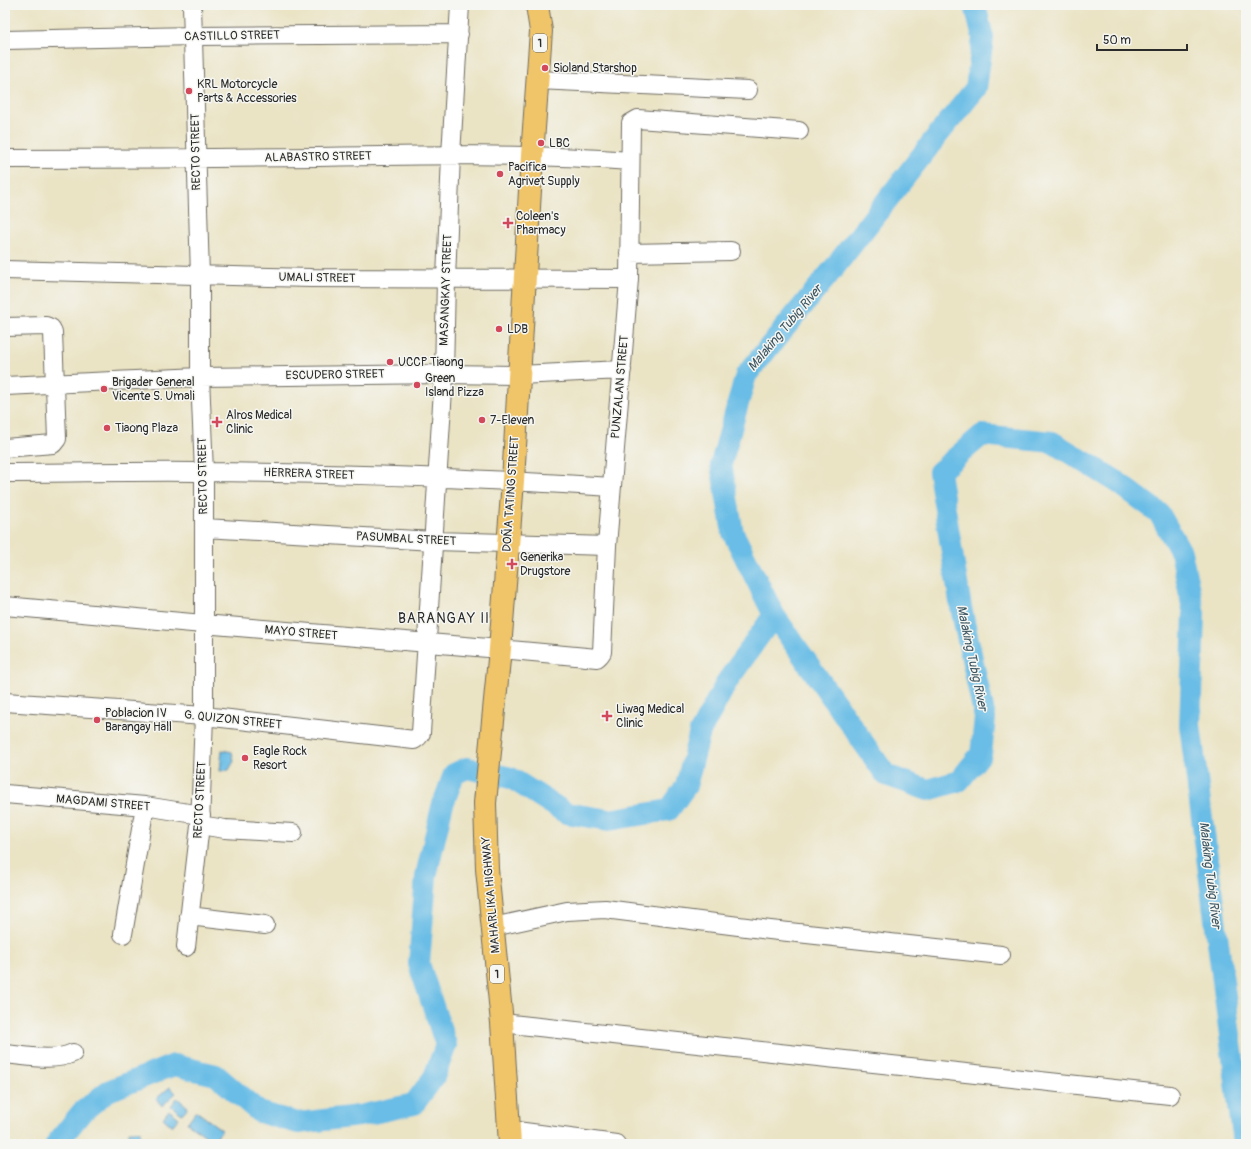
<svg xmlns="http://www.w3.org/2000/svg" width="1251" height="1149" font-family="Pangolin,sans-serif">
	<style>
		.water { fill: #6bbde6; stroke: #4b7488 }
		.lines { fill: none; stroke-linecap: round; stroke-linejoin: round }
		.river { stroke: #6bbde6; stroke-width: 22 }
		.minor-casing { stroke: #6e6b61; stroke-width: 20 }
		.major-casing { stroke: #6e6b61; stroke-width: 24 }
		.minor { stroke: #fff; stroke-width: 18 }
		.major { stroke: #f0c469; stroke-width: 22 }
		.poi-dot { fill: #d1495b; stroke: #f6f6f2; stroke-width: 1.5 }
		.labels { text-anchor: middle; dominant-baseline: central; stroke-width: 3; stroke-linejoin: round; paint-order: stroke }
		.shield { fill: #f6f6f2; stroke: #686867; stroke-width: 1 }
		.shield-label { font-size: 11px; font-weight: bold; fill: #2b2b2b }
		.street-label { font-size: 12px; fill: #2b2b2b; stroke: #f6f6f2 }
		.poi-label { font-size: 12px; fill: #2b2b2b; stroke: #f6f6f2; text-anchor: start }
		.water-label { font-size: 13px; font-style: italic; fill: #3e5763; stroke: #f6f6f2 }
		.quarter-label { font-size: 14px; letter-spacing: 1px; fill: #2b2b2b; stroke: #f6f6f2 }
	</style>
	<rect width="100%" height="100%" fill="#f6f6f2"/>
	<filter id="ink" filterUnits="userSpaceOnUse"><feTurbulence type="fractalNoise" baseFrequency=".025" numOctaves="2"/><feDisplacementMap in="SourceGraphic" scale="8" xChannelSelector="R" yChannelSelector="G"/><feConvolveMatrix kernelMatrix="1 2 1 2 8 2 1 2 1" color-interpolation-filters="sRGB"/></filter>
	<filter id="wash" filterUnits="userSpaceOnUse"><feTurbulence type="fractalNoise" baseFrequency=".012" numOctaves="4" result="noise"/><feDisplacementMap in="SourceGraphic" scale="16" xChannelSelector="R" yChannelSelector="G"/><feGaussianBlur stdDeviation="0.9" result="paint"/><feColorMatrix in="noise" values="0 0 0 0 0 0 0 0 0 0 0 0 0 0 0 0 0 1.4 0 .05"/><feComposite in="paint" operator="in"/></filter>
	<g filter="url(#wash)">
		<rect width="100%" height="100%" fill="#eae3c4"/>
		<!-- water -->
		<path class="water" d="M222,750L232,752L234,761L229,770L220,771Z
			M170,1087L176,1093L162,1106L156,1099Z
			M177,1098L188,1107L182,1114L171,1106Z
			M169,1110L179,1118L172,1126L163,1118Z
			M196,1111L222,1130L213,1141L187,1123Z
			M129,1131H140V1144H129Z"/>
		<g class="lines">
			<!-- river -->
			<path class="river" d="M975,5L983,38L976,88L937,136L834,268L746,375L721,464L733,533L774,615L886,775L928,790L959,781L981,754L985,718L961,608L939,472L982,435L1052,442L1116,481L1159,513L1181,552L1194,614L1190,725L1244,1144
				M56,1144L82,1112L108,1091L174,1065L216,1075L259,1112L298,1123L359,1116L414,1104L434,1077L446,1045L419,964L426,876L442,807L454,774L467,768L511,778L566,813L609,820L669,810L686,786L700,732L728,680L774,615"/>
		</g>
	</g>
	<g filter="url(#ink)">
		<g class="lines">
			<!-- minor casing -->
			<g class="minor-casing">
				<path id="minor" d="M5,40L194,36L459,34
					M538,80L748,90
					M5,159C110,159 214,158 319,157C423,155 527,153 630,161
					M629,253L731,251
					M5,270L311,278L629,279
					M5,327L46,326L51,328L53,332L57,439L53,444L5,448
					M5,386L200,377L444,374L519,375L622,370
					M5,473C71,473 137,471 203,472C340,473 476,478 612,487
					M204,528L434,541L607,546
					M5,606L203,624L500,649L597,658L600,655L602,652L607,546L629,279L631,123L638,119L799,131
					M5,702L204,716L414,740L418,737L421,733L444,374L446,279L451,155L460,5
					M5,794L145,806L201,815
					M200,825L225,829L293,833
					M189,916L265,925
					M493,927L567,911L605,909L770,930L1001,955
					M123,934L145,806
					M186,947L200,825L204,716V472L200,377V276L192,5
					M502,1023L1170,1095
					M5,1054C27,1056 53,1062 73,1053
					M509,1130L616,1144"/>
			</g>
			<!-- major casing -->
			<g class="major-casing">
				<path id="major" d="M510,1144L502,1023L487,869L485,803L500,649L513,481L532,156L541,31L537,5"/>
			</g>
			<!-- minor -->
			<use href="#minor" class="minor"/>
			<!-- major -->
			<use href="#major" class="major"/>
		</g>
	</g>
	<!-- markers -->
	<g class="poi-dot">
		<circle cx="545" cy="68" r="4"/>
		<circle cx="189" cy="91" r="4"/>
		<circle cx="541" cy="143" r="4"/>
		<circle cx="500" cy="174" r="4"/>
		<path d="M506 217h4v4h4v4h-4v4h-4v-4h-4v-4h4z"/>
		<circle cx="499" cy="329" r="4"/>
		<circle cx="390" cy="362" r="4"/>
		<circle cx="417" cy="385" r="4"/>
		<circle cx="104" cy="389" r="4"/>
		<circle cx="482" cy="420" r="4"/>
		<path d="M215 416h4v4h4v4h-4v4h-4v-4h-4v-4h4z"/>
		<circle cx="107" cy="428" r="4"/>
		<path d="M510 558h4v4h4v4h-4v4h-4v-4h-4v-4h4z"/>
		<path d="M605 710h4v4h4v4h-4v4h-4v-4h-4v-4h4z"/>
		<circle cx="97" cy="720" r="4"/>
		<circle cx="245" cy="758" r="4"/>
	</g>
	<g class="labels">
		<!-- shield labels -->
		<g class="shield">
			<rect x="533" y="34" width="14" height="18" rx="3"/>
			<rect x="490" y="965" width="14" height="18" rx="3"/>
		</g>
		<g class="shield-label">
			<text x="540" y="43">1</text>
			<text x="497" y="974">1</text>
		</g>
		<!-- street labels -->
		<g class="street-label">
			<text transform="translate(232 36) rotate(-1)">CASTILLO STREET</text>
			<text transform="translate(196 152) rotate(-91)">RECTO STREET</text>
			<text transform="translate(318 157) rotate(-1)">ALABASTRO STREET</text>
			<text transform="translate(317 278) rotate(1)">UMALI STREET</text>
			<text transform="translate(446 290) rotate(-88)">MASANGKAY STREET</text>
			<text transform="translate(335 375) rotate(-1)">ESCUDERO STREET</text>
			<text transform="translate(620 387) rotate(-85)">PUNZALAN STREET</text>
			<text transform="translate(309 474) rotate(2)">HERRERA STREET</text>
			<text transform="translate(203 476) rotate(-91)">RECTO STREET</text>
			<text transform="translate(511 494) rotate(-86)">DOÑA TATING STREET</text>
			<text transform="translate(406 539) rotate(3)">PASUMBAL STREET</text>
			<text transform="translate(301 633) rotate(5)">MAYO STREET</text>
			<text transform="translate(233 720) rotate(6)">G. QUIZON STREET</text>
			<text transform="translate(200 800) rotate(-87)">RECTO STREET</text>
			<text transform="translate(103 803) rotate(5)">MAGDAMI STREET</text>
			<text transform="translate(491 895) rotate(-95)">MAHARLIKA HIGHWAY</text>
		</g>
		<!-- poi labels -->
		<g class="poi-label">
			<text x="553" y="68">Sioland Starshop</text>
			<text x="197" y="84">KRL Motorcycle<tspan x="197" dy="14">Parts &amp; Accessories</tspan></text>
			<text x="549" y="143">LBC</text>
			<text x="508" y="167">Pacifica<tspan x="508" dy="14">Agrivet Supply</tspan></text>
			<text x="516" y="216">Coleen's<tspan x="516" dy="14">Pharmacy</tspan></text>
			<text x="507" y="329">LDB</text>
			<text x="398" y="362">UCCP Tiaong</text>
			<text x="425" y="378">Green<tspan x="425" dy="14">Island Pizza</tspan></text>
			<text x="112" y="382">Brigader General<tspan x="112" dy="14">Vicente S. Umali</tspan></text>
			<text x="226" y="415">Alros Medical<tspan x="226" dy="14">Clinic</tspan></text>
			<text x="490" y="420">7-Eleven</text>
			<text x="115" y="428">Tiaong Plaza</text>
			<text x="520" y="557">Generika<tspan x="520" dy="14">Drugstore</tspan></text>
			<text x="616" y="709">Liwag Medical<tspan x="616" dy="14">Clinic</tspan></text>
			<text x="105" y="713">Poblacion IV<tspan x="105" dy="14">Barangay Hall</tspan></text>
			<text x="253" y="751">Eagle Rock<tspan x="253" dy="14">Resort</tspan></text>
		</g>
		<!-- water labels -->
		<g class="water-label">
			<text transform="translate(785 328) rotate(-50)">Malaking Tubig River</text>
			<text transform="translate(972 658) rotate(78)">Malaking Tubig River</text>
			<text transform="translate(1210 875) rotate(83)">Malaking Tubig River</text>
		</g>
		<!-- quarter labels -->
		<g class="quarter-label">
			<text x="444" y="618">BARANGAY II</text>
		</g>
	</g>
	<!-- margin -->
	<rect width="1251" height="1149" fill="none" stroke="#f6f6f2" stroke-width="20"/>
	<!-- scale -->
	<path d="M1097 44v6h90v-6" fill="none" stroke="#2b2b2b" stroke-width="2"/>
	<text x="1103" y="44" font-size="12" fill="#2b2b2b" stroke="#f6f6f2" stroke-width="3" paint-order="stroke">50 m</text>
</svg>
